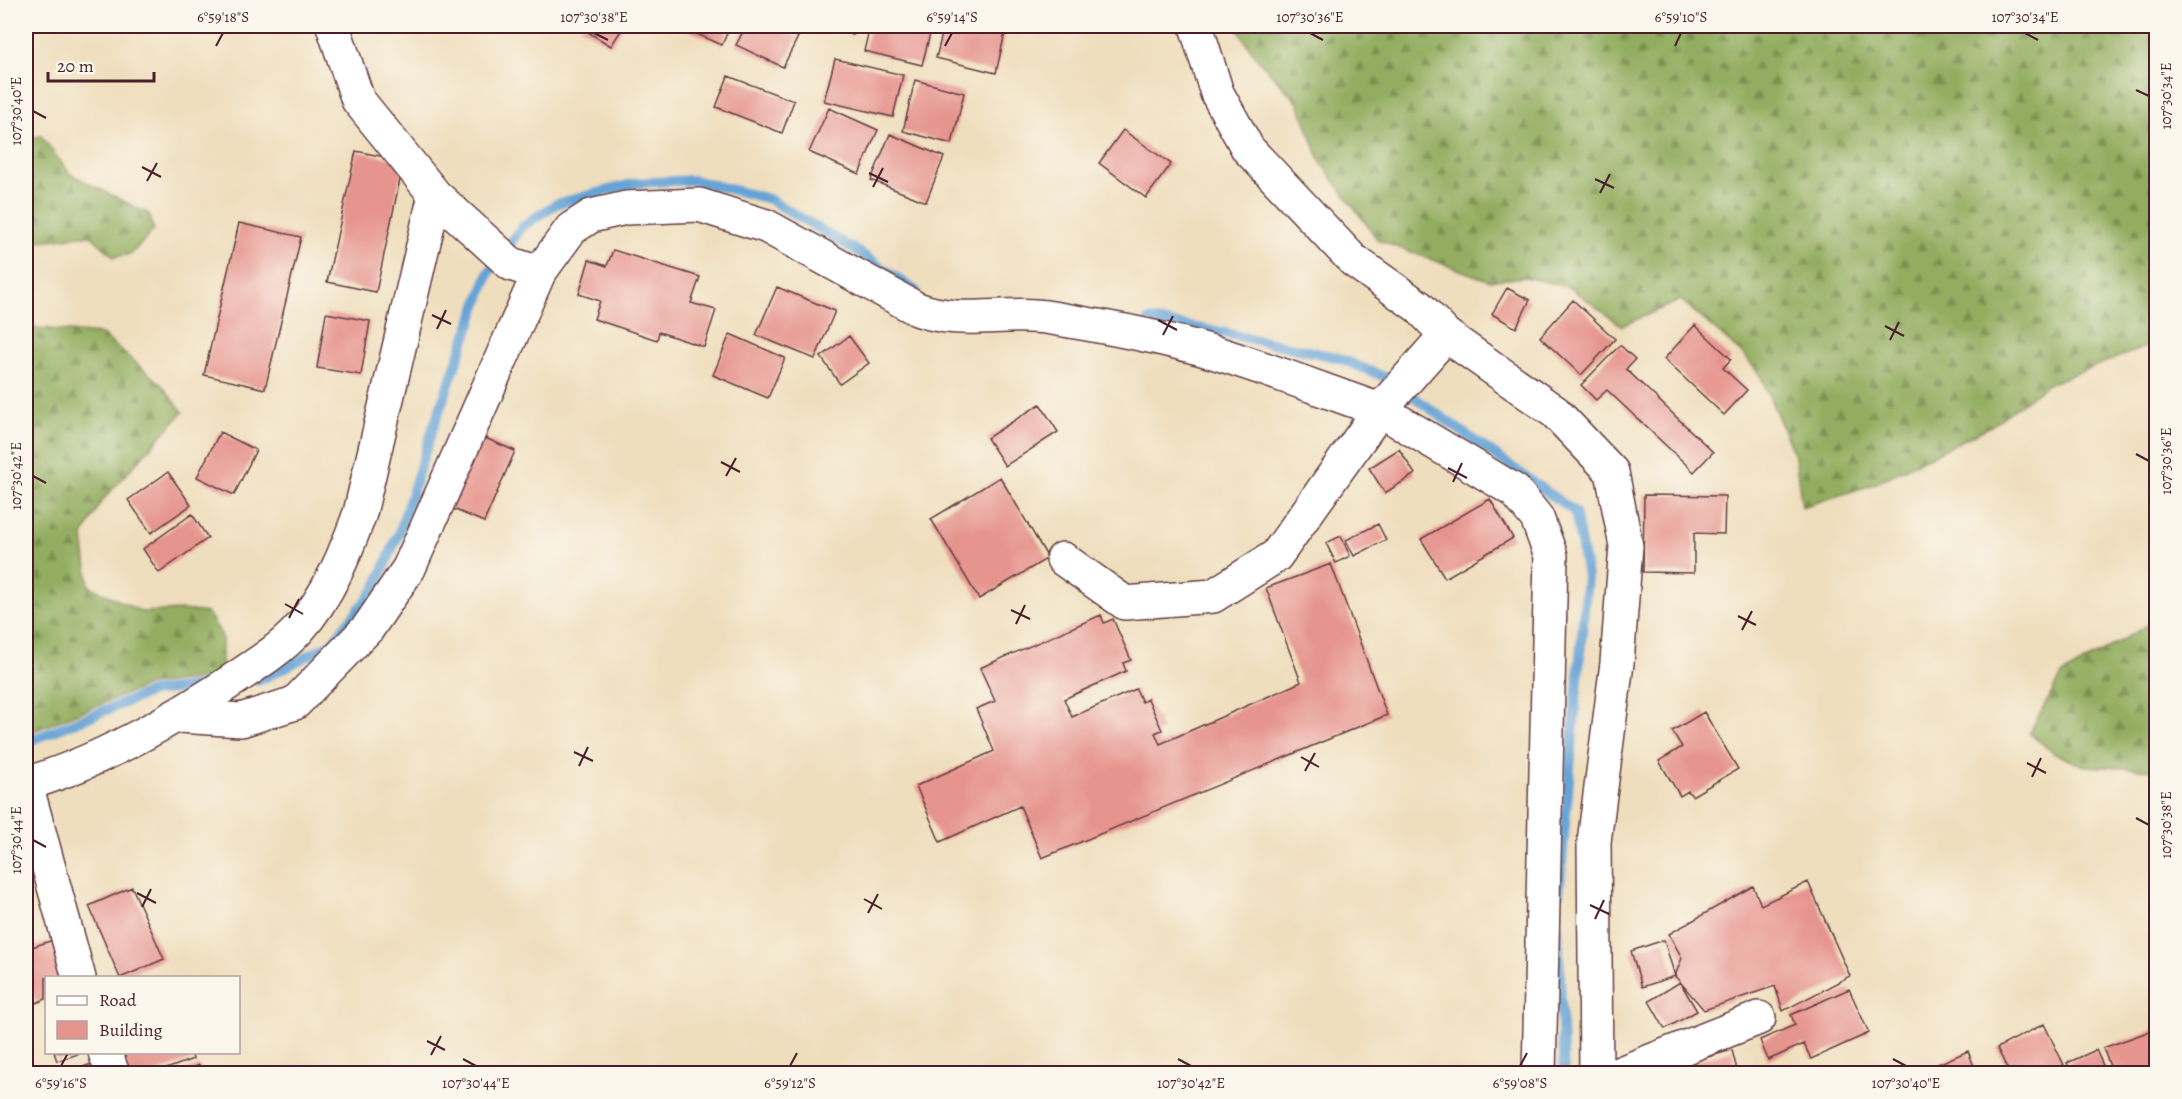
<svg xmlns="http://www.w3.org/2000/svg" width="2182" height="1099" font-family="Alegreya,serif">
	<style>
		.forest { fill: url(#forest-firs); stroke: #6e6645; stroke-width: 1.5 }
		.lines { fill: none; stroke-linecap: round; stroke-linejoin: round }
		.stream { stroke: #65a2d6; stroke-width: 10 }
		.building { fill: #e6948e }
		.minor-casing { stroke: #633c41; stroke-width: 36 }
		.minor { stroke: #fff; stroke-width: 33 }
		.ticks { fill: none; stroke: #4a1f2b; stroke-width: 2 }
		.neatline { fill: none; stroke: #4a1f2b; stroke-width: 2 }
		.ticks-label { font-size: 15px; text-anchor: middle; fill: #4a1f2b }
	</style>
	<defs>
		<pattern id="forest-firs" width="22" height="20" patternUnits="userSpaceOnUse" patternTransform="scale(1.5)"><rect width="22" height="20" fill="#92ad5f"/><path d="M5 1l3.5 6h-7zM16 11l3.5 6h-7z" fill="#798c4f"/></pattern>
	</defs>
	<rect width="100%" height="100%" fill="#fbf7ec"/>
	<filter id="ink" filterUnits="userSpaceOnUse"><feTurbulence type="fractalNoise" baseFrequency=".0167" numOctaves="2"/><feDisplacementMap in="SourceGraphic" scale="12" xChannelSelector="R" yChannelSelector="G"/><feConvolveMatrix kernelMatrix="1 2 1 2 8 2 1 2 1" color-interpolation-filters="sRGB"/></filter>
	<filter id="wash" filterUnits="userSpaceOnUse"><feTurbulence type="fractalNoise" baseFrequency=".008" numOctaves="4" result="noise"/><feDisplacementMap in="SourceGraphic" scale="24" xChannelSelector="R" yChannelSelector="G"/><feGaussianBlur stdDeviation="1.35" result="paint"/><feColorMatrix in="noise" values="0 0 0 0 0 0 0 0 0 0 0 0 0 0 0 0 0 1.4 0 .05"/><feComposite in="paint" operator="in"/></filter>
	<g filter="url(#wash)">
		<rect width="100%" height="100%" fill="#efdebd"/>
		<!-- forest -->
		<path class="forest" d="M1236,26H2156V343L2048,384L1991,426L1872,485L1802,507L1795,457L1761,377L1746,357L1681,300L1622,326L1569,287L1524,277L1490,281L1378,240L1321,163L1298,103L1254,55Z
			M41,136L70,174L149,214L154,230L131,254L114,257L90,235L41,241L26,235V138Z
			M26,327L101,334L161,384L183,412L101,502L83,536L89,586L142,612L182,610L208,613L222,636V676L149,685L26,734Z
			M2156,620V770L2084,766L2055,754L2029,733L2062,675Z"/>
		<g class="lines">
			<!-- stream -->
			<path class="stream" d="M1149,320L1220,332L1339,358L1387,378L1575,512L1587,576L1559,893
				M258,681L331,644L375,589L399,533L432,431L489,272L523,226L556,204L635,183L694,180L769,199L862,254L916,291
				M26,742L151,692L207,685
				M1558,929L1564,1074"/>
		</g>
		<g id="blocks">
			<!-- building -->
			<path class="building" d="M578,26H624L611,46Z
				M679,26H730L722,45Z
				M746,26H773L798,37L783,67L736,45Z
				M830,26H857L853,35Z
				M870,26H932L922,65L864,51Z
				M944,26H974L1005,33L996,73L936,58Z
				M835,59L903,75L893,117L824,101Z
				M728,76L794,101L782,133L716,107Z
				M915,80L964,93L952,144L903,131Z
				M829,108L878,130L859,174L809,152Z
				M1123,130L1171,164L1146,198L1099,163Z
				M890,134L944,157L926,202L871,180Z
				M356,151L404,161L376,292L327,282Z
				M239,223L301,237L265,389L204,375Z
				M613,250L700,277L691,303L716,310L704,347L659,332L657,340L594,319L600,301L579,294L589,260L607,266Z
				M777,287L835,311L815,359L756,335Z
				M1507,288L1530,300L1516,328L1492,314Z
				M1573,300L1615,339L1581,375L1540,337Z
				M326,313L370,321L361,375L317,368Z
				M1695,325L1731,359L1723,368L1747,390L1724,415L1664,359Z
				M730,334L785,358L768,398L713,375Z
				M849,336L869,363L840,384L821,357Z
				M1620,345L1635,359L1626,369L1713,452L1694,472L1607,390L1596,400L1581,385Z
				M1040,404L1058,432L1005,466L987,438Z
				M220,432L256,450L234,495L197,477Z
				M476,434L515,451L484,522L446,506Z
				M1399,449L1415,474L1385,493L1369,468Z
				M168,472L191,505L151,533L128,500Z
				M1000,477L1048,558L979,599L931,519Z
				M1644,495L1725,496L1724,534L1694,533V573L1643,572Z
				M1490,499L1513,538L1445,578L1421,539Z
				M192,514L208,538L159,573L143,549Z
				M1378,524L1386,540L1354,556L1346,540Z
				M1341,536L1350,556L1336,563L1326,543Z
				M1331,564L1387,715L1042,858L1020,806L940,842L916,786L994,751L976,709L995,701L980,668L1101,615L1104,623L1113,619L1131,660L1123,663L1126,671L1064,699L1072,717L1136,689L1142,702L1148,699L1162,730L1155,733L1160,744L1301,682L1266,588Z
				M1704,712L1738,769L1692,796L1688,791L1680,796L1659,761L1682,747L1672,731Z
				M1808,882L1850,976L1783,1011L1775,986L1704,1010L1675,976L1642,987L1631,951L1664,940L1675,976L1682,958L1669,934L1753,886L1761,905Z
				M132,887L164,959L120,978L89,906Z
				M56,939L69,978H46V999L36,1003L26,971V949Z
				M1680,982L1697,1011L1665,1029L1649,1001Z
				M26,986L31,1003L26,1005Z
				M1849,989L1869,1033L1811,1059L1804,1044L1768,1060L1760,1040L1795,1025L1791,1015Z
				M2044,1024L2064,1065L2046,1074H2010L1997,1048Z
				M2156,1029V1072L2113,1074L2103,1048Z
				M1732,1050L1738,1074H1652V1073Z
				M2096,1050L2107,1074H2072L2067,1063Z
				M1968,1051L1977,1074H1926L1924,1070Z
				M54,1052H81V1053L57,1061Z
				M115,1052H191L193,1059L153,1074H123Z
				M101,1061L104,1074H65V1073Z
				M199,1065L203,1074H180Z"/>
		</g>
	</g>
	<g filter="url(#ink)">
		<use href="#blocks" fill-opacity="0" stroke="#633c41" stroke-width="1.5"/>
		<g class="lines">
			<!-- minor casing -->
			<g class="minor-casing">
				<path id="minor" d="M333,26L358,100L435,195L511,264L539,273
					M1196,26L1217,93L1248,149L1353,260L1419,307L1446,335L1555,412L1612,472L1626,546L1617,663L1594,842L1596,1074
					M1063,559L1125,603L1213,596L1276,556L1380,410L1515,491L1537,518L1551,556L1539,1074
					M179,716L241,720L295,703L368,628L409,568L539,273L571,229L591,216L626,208L699,205L766,226L917,309C963,326 1005,310 1052,318C1106,327 1163,337 1216,353C1271,370 1325,391 1380,410L1446,335
					M26,784C99,762 169,722 233,680C255,665 280,650 298,630C328,597 345,554 360,513L435,195
					M26,784L79,978
					M105,1052L113,1074
					M1618,1074L1759,1018"/>
			</g>
			<!-- minor -->
			<use href="#minor" class="minor"/>
		</g>
	</g>
	<!-- ticks -->
	<path class="ticks" d="M594,33L608,40M1310,33L1323,40M2025,33L2038,40M216,46L223,33M945,46L952,33M1675,46L1681,33M2136,90L2149,96M33,111L46,118M142,167L161,177M869,173L888,182M1595,179L1614,188M147,181L157,163M873,187L883,168M1600,193L1610,174M432,315L451,324M1158,320L1177,330M1885,326L1904,336M437,329L446,310M1163,335L1173,316M1890,340L1899,322M2136,454L2149,461M721,462L740,472M1448,468L1467,478M33,476L46,483M726,476L736,458M1453,482L1462,463M285,604L303,614M1011,610L1030,619M1738,616L1756,625M289,618L299,599M1016,624L1025,605M1742,630L1752,611M574,752L593,761M1301,757L1319,767M2027,763L2046,773M579,766L588,747M1305,771L1315,753M2032,777L2041,758M2136,818L2149,825M33,840L46,847M137,893L156,903M864,899L882,909M1590,905L1609,914M142,907L151,889M868,913L878,894M1595,919L1604,900M427,1041L445,1050M431,1055L441,1036M463,1059L476,1066M1178,1059L1191,1066M1893,1059L1906,1066M61,1066L68,1053M790,1066L797,1053M1520,1066L1527,1053"/>
	<!-- margin -->
	<rect width="2182" height="1099" fill="none" stroke="#fbf7ec" stroke-width="66"/>
	<!-- legend -->
	<rect x="45" y="976" width="195" height="78" fill="#fbf7ec" stroke="#b4a19f" stroke-width="1.5"/>
	<rect x="57" y="996" width="30" height="9" fill="#ffffff" stroke="#b4a19f" stroke-width="1.5"/>
	<text x="99" y="1006" font-size="18" fill="#4a1f2b">Road</text>
	<rect x="57" y="1021" width="30" height="18" fill="#e6948e" stroke="#b4a19f" stroke-width="1.5"/>
	<text x="99" y="1036" font-size="18" fill="#4a1f2b">Building</text>
	<!-- scale -->
	<path d="M48 72v9h106v-9" fill="none" stroke="#4a1f2b" stroke-width="3"/>
	<text x="57" y="72" font-size="18" fill="#4a1f2b" stroke="#fbf7ec" stroke-width="4.5" paint-order="stroke">20 m</text>
	<rect x="33" y="33" width="2116" height="1033" class="neatline"/>
	<g class="ticks-label">
		<text x="223" y="22">6°59'18"S</text>
		<text x="594" y="22">107°30'38"E</text>
		<text x="952" y="22">6°59'14"S</text>
		<text x="1310" y="22">107°30'36"E</text>
		<text x="1681" y="22">6°59'10"S</text>
		<text x="2025" y="22">107°30'34"E</text>
		<text transform="translate(2166 96) rotate(-90)" y="5">107°30'34"E</text>
		<text transform="translate(16 111) rotate(-90)" y="5">107°30'40"E</text>
		<text transform="translate(2166 461) rotate(-90)" y="5">107°30'36"E</text>
		<text transform="translate(16 476) rotate(-90)" y="5">107°30'42"E</text>
		<text transform="translate(2166 825) rotate(-90)" y="5">107°30'38"E</text>
		<text transform="translate(16 840) rotate(-90)" y="5">107°30'44"E</text>
		<text x="61" y="1088">6°59'16"S</text>
		<text x="476" y="1088">107°30'44"E</text>
		<text x="790" y="1088">6°59'12"S</text>
		<text x="1191" y="1088">107°30'42"E</text>
		<text x="1520" y="1088">6°59'08"S</text>
		<text x="1906" y="1088">107°30'40"E</text>
	</g>
</svg>
